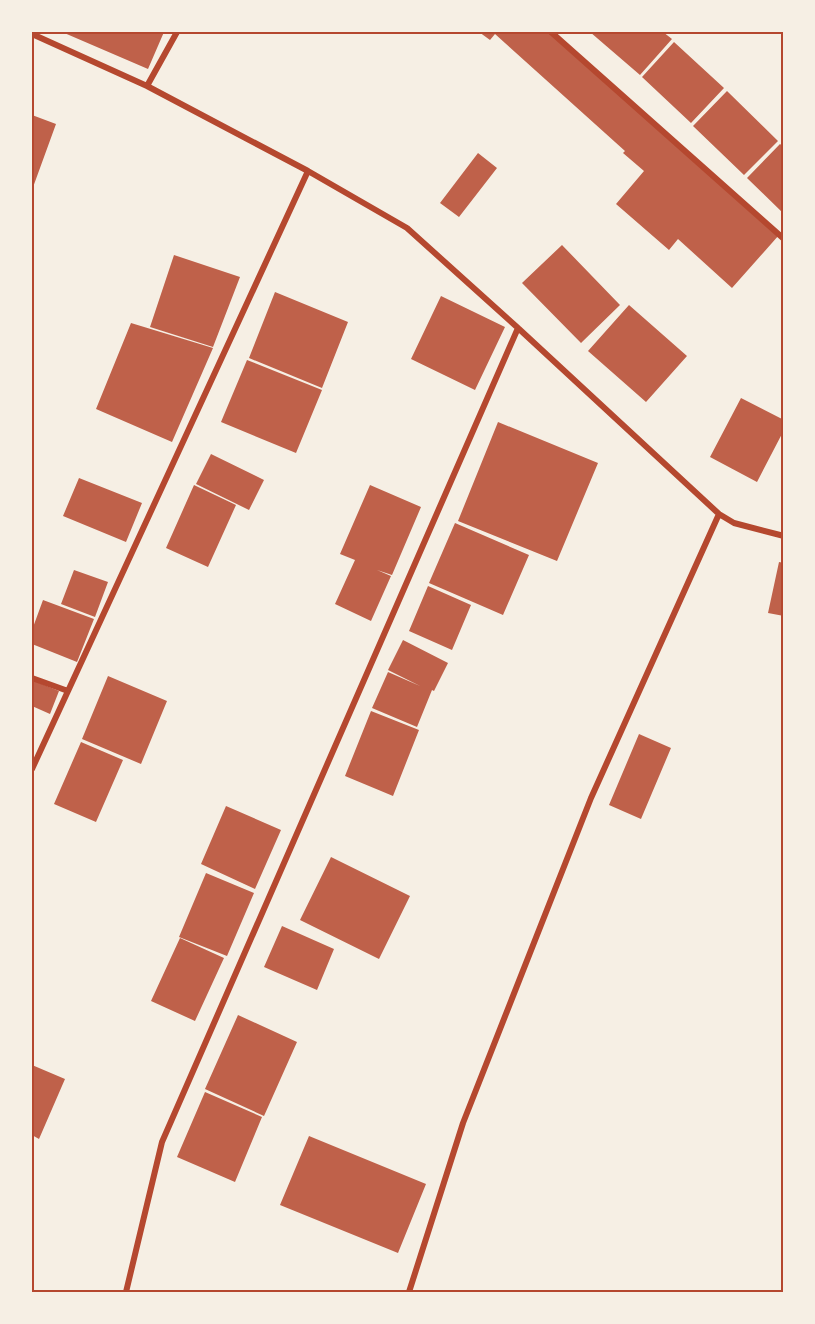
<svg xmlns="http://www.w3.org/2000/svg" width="815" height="1324" font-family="Ubuntu,sans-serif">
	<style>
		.building { fill: #bf614a }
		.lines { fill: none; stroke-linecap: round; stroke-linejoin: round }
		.minor { stroke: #b5482f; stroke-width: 6 }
		.neatline { fill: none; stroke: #b5482f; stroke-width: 2 }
	</style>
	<rect width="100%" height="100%" fill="#f6efe4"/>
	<!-- building -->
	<path class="building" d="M62,32H164L148,69Z
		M479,32H548L779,235L732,288L678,239L669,250L616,204L644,171L623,153L625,151L495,34L490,40Z
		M590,32H663L672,39L640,75Z
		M674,42L724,88L691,123L642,77Z
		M727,91L778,141L744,175L693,126Z
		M32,115L56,124L32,190Z
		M780,144L784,147V214L747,178Z
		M478,153L497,168L459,217L440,203Z
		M562,245L620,305L581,343L522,283Z
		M174,255L240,277L213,347L150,327Z
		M275,292L348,322L322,388L249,358Z
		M441,296L505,327L475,390L411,359Z
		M629,305L687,356L646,402L588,351Z
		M131,323L213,348L172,442L96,409Z
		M247,360L322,390L296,453L221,422Z
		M741,398L784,420V430L757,482L710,457Z
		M498,422L598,463L557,561L458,521Z
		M211,454L264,480L249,510L196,484Z
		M79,478L142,503L126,542L63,516Z
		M194,485L236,505L208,567L166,548Z
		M370,485L421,507L392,575L377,570L391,576L371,621L335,604L355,560L340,554Z
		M455,523L529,555L503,615L429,583Z
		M779,562L784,563V616L768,613Z
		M74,570L108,582L95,617L61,604Z
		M428,586L471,605L452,650L409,631Z
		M43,600L94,619L77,662L32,644V630Z
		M403,640L448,663L434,691L432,690L417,727L372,708L388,672L420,686L388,670Z
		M108,676L167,701L141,764L82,739Z
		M32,680L59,691L50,714L32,706Z
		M371,711L419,730L393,796L345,776Z
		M639,734L671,748L641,819L609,805Z
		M81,742L123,760L96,822L54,804Z
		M226,806L281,830L255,889L201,864Z
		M331,857L410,896L379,959L300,920Z
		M206,873L254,893L227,956L179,937Z
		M282,926L334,949L317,990L264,967Z
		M180,938L224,958L195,1021L151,1001Z
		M238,1015L297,1042L264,1116L205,1089Z
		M32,1065L65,1079L39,1139L32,1135Z
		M205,1092L262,1117L235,1182L177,1157Z
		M309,1136L426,1184L398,1253L280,1205Z"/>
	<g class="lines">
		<!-- minor -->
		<path class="minor" d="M551,32L784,239
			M32,34L147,86L308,171L407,228L518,328L719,514L734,523L784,536
			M147,86L177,32
			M32,678L68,691
			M32,769L308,171
			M126,1292L162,1142L518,328
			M409,1292L463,1123L591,798L719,514"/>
	</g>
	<!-- border -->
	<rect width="815" height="1324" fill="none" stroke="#f6efe4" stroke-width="66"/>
	<rect x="33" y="33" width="749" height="1258" class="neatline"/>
</svg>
